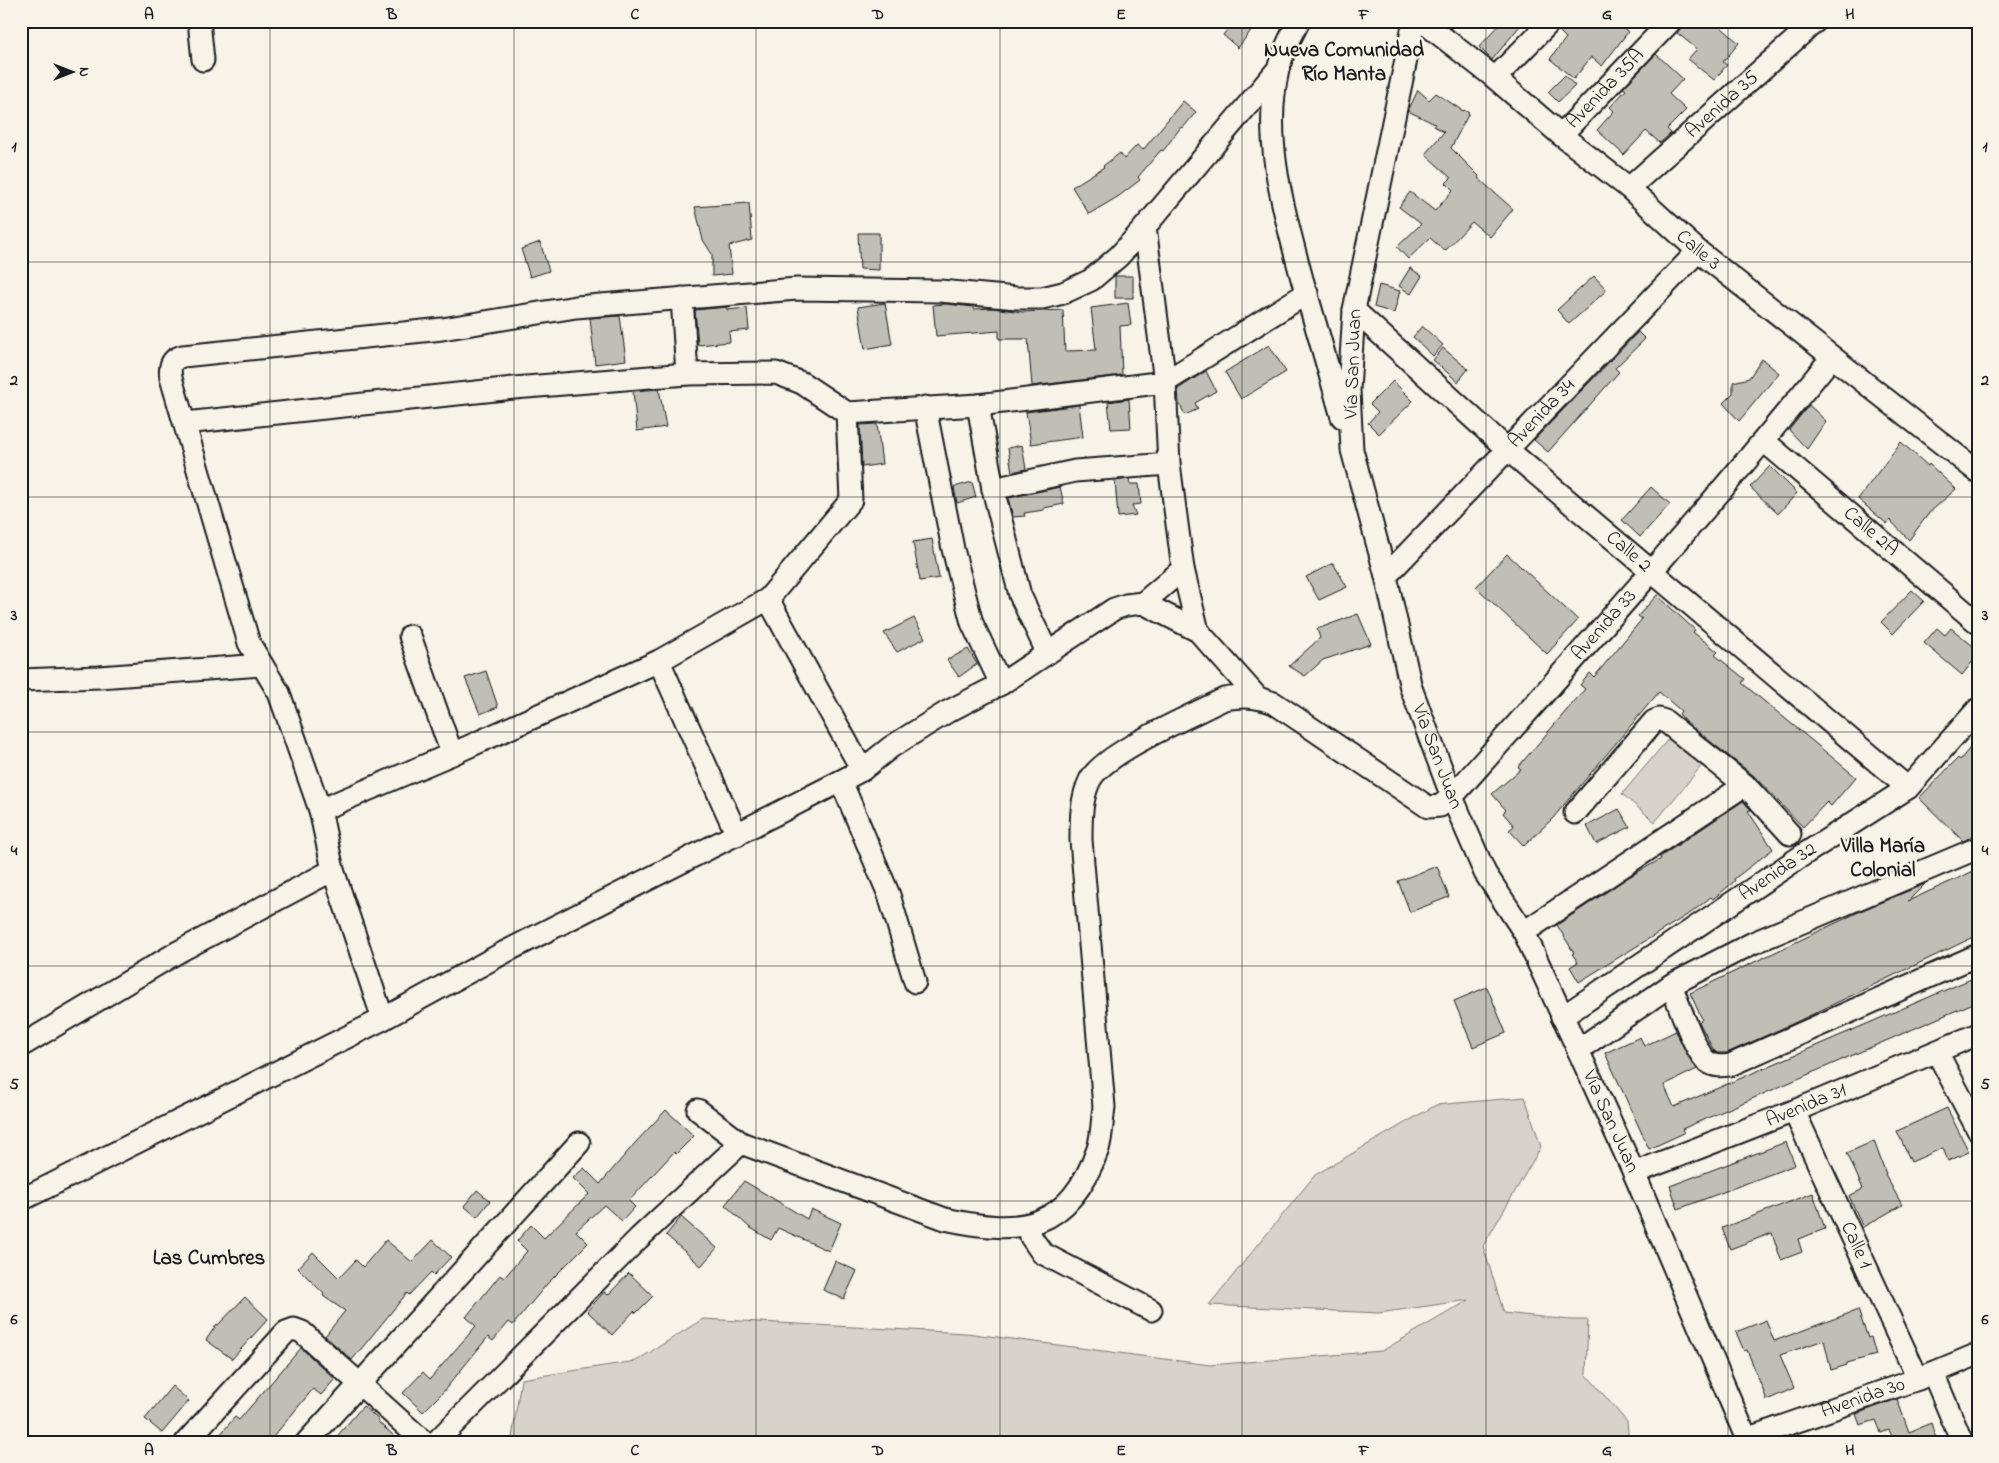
<svg xmlns="http://www.w3.org/2000/svg" width="1999" height="1463" font-family="'Indie Flower',sans-serif">
	<style>
		.green { fill: #d7d3cb; stroke: #7a7874 }
		.building { fill: #c0beb5; stroke: #1c1c1c }
		.lines { fill: none; stroke-linecap: round; stroke-linejoin: round }
		.minor-casing { stroke: #1c1c1c; stroke-width: 25 }
		.minor { stroke: #f7f3e8; stroke-width: 21 }
		.grid { fill: none; stroke: #1c1c1c; stroke-width: 1; stroke-opacity: 0.55 }
		.labels { text-anchor: middle; dominant-baseline: central; stroke-width: 5; stroke-linejoin: round; paint-order: stroke }
		.street-label { font-size: 20px; fill: #1c1c1c; stroke: #f7f3e8 }
		.neighbourhood-label { font-size: 21px; font-weight: bold; fill: #1c1c1c; stroke: #f7f3e8 }
		.neatline { fill: none; stroke: #1c1c1c; stroke-width: 2 }
		.grid-label { font-size: 16px; text-anchor: middle; font-weight: bold; fill: #1c1c1c }
	</style>
	<rect width="100%" height="100%" fill="#f7f3e8"/>
	<filter id="ink" filterUnits="userSpaceOnUse"><feTurbulence type="fractalNoise" baseFrequency=".02" numOctaves="2"/><feDisplacementMap in="SourceGraphic" scale="10" xChannelSelector="R" yChannelSelector="G"/><feConvolveMatrix kernelMatrix="1 2 1 2 8 2 1 2 1" color-interpolation-filters="sRGB"/></filter>
	<g filter="url(#ink)">
		<!-- green -->
		<path class="green" d="M1670,737L1703,764L1655,822L1622,794Z
			M1525,1097L1541,1147L1483,1246L1504,1313L1570,1320H1588L1586,1374L1627,1422L1629,1442H531L512,1438L521,1379L636,1361L703,1319L966,1333L1210,1365L1382,1351L1469,1300L1379,1313L1209,1305L1315,1175L1436,1105Z"/>
		<!-- building -->
		<path class="building" d="M1234,21H1258L1238,48L1223,35Z
			M1503,21H1524L1492,60L1479,47Z
			M1563,21H1615L1628,32L1602,66L1591,57L1574,79L1550,59L1566,38L1559,31Z
			M1685,21H1692L1701,28L1707,21H1728L1722,28L1739,43L1723,62L1727,65L1714,80L1688,59L1697,49L1677,33Z
			M1656,54L1683,79L1669,94L1686,110L1667,129L1671,133L1660,143L1646,131L1624,155L1597,130L1614,111L1610,107L1626,90L1623,88Z
			M1565,75L1575,86L1558,102L1548,92Z
			M1418,90L1429,100L1436,93L1463,111L1464,110L1469,113L1451,148L1479,176L1478,178L1513,209L1490,237L1472,222L1445,251L1430,238L1408,259L1397,247L1421,224L1399,207L1410,192L1435,211L1453,190L1446,183L1451,178L1425,154L1444,132L1434,126L1435,124L1408,111Z
			M1183,101L1196,112L1183,128L1181,127L1163,151L1161,150L1138,177L1140,180L1119,196L1089,214L1072,187L1104,167L1103,166L1120,153L1124,159L1137,145L1143,150Z
			M749,203L752,240L729,246L732,274L712,276V254L703,240L695,207Z
			M858,233H879V270L860,269Z
			M540,242L549,271L530,277L521,249Z
			M1410,268L1422,276L1411,294L1399,286Z
			M1115,276H1133V298H1115Z
			M1594,276L1607,290L1569,324L1557,310Z
			M1379,285L1400,291L1394,313L1374,307Z
			M885,303L892,344L865,349L858,307Z
			M1128,303L1131,325L1120,326L1122,375L1032,386L1028,339H999V331L936,336L933,305L946,304L974,307V309L993,308L1022,312L1063,310L1065,351L1096,350L1091,308Z
			M727,307V310L747,308L749,330L729,332L730,342L698,345L695,310Z
			M620,316L626,360L595,364L590,318Z
			M1422,326L1443,345L1433,356L1413,337Z
			M1638,332L1645,339L1615,368L1619,372L1548,452L1534,440Z
			M1269,345L1286,372L1241,399L1225,372Z
			M1443,348L1468,369L1458,382L1433,360Z
			M1762,359L1779,373L1739,421L1723,403L1733,393V382L1749,378Z
			M1206,371L1216,391L1195,403L1198,409L1185,415L1179,403L1178,389Z
			M1393,381L1413,401L1379,434L1368,423L1378,412L1370,404Z
			M659,389L666,427L637,431L633,391Z
			M1129,399L1131,428L1111,429L1108,402Z
			M1079,405L1083,437L1031,444L1026,412Z
			M1809,405L1826,421L1807,449L1789,430Z
			M877,424L882,464L862,467L860,425Z
			M1901,442L1928,466L1929,464L1956,489L1929,513L1909,540L1890,520L1887,524L1858,499Z
			M1022,445L1026,469L1012,472L1008,448Z
			M1770,466L1797,493L1778,514L1750,487Z
			M1129,479L1130,484H1139L1141,504L1132,505L1136,515L1118,517L1115,481Z
			M972,482L976,497L957,503L954,487Z
			M1060,487L1064,504L1044,508V510L1024,513L1025,516L1013,517L1008,498Z
			M1651,487L1670,504L1640,537L1622,520Z
			M932,539L939,578L920,581L913,542Z
			M1507,554L1578,620L1547,654L1476,587Z
			M1333,563L1347,587L1319,600L1306,577Z
			M1912,590L1924,601L1893,634L1881,622Z
			M1657,595L1695,630L1693,632L1718,652L1715,655L1745,679L1742,683L1856,777L1831,806L1827,802L1803,827L1753,775L1688,724L1679,714L1681,711L1659,692L1553,818L1524,846L1509,830L1514,826L1503,813L1506,810L1492,794L1521,769L1518,767L1585,689L1580,685L1590,673L1594,677L1642,619L1638,616Z
			M1358,614L1371,644L1323,660L1305,676L1289,666L1320,638L1317,629Z
			M914,618L925,638L897,652L884,633Z
			M1937,628L1945,635L1951,628L1978,650V655L1962,675L1924,643Z
			M968,649L977,664L959,677L947,660Z
			M486,671L498,707L480,714L465,678Z
			M1978,738V829L1969,838L1963,841L1919,798L1958,758L1960,760Z
			M1743,801L1751,810L1748,811L1773,849L1734,879L1735,881L1713,899L1711,897L1692,912L1579,982L1570,967L1578,962L1572,954L1574,953L1557,925L1627,878L1661,859L1660,857Z
			M1619,809L1630,827L1596,844L1587,826Z
			M1437,866L1449,897L1410,912L1398,881Z
			M1978,869V935L1792,1024L1727,1053H1717L1713,1049L1699,1022L1702,1019L1690,993L1865,909L1925,884L1908,901Z
			M1978,976V1001L1682,1129L1684,1133L1649,1149L1605,1053L1640,1037L1644,1046L1676,1031L1687,1054L1697,1069L1664,1085L1674,1107Z
			M1487,987L1506,1033L1473,1047L1454,1001Z
			M1947,1108L1969,1152L1948,1161L1943,1148L1911,1162L1897,1131Z
			M666,1110L694,1136L676,1154L674,1152L629,1201L635,1207L622,1221L604,1205L576,1231L588,1243L547,1284L513,1325L509,1322L493,1341L488,1337L443,1392L423,1412L403,1393L423,1372L430,1379L476,1326L466,1317L500,1275L504,1278L527,1251L517,1241L531,1225L544,1238L589,1194L573,1178L584,1168L600,1184L636,1142Z
			M1874,1141L1886,1174H1885L1902,1205L1863,1227L1849,1196L1863,1189L1847,1153Z
			M1786,1142L1795,1165L1678,1209L1670,1186Z
			M744,1181L807,1219L811,1209L841,1223L829,1251L778,1228L771,1240L749,1227L725,1205Z
			M477,1190L490,1201L477,1217L464,1206Z
			M1813,1193L1825,1229L1798,1239L1802,1252L1781,1260L1772,1233L1730,1249L1722,1228Z
			M681,1217L717,1248L701,1266L666,1235Z
			M386,1240L412,1262L433,1240L451,1257L434,1275L431,1272L409,1295L407,1293L352,1360L325,1336L345,1311L323,1296L324,1294L298,1268L313,1252L339,1278L356,1260L363,1267Z
			M835,1261L857,1271L844,1299L823,1290Z
			M629,1273L653,1296L636,1313L634,1311L612,1335L587,1311L604,1292L608,1295Z
			M245,1297L268,1319L232,1359L206,1340L217,1324L218,1325Z
			M1858,1310L1868,1338L1871,1337L1876,1355L1847,1363V1365L1831,1370L1824,1340L1780,1355L1794,1388L1767,1400L1747,1350L1744,1351L1736,1332L1766,1320L1774,1341Z
			M301,1348L335,1379L321,1395L313,1389L269,1442H214L235,1417L239,1420Z
			M172,1386L189,1401L162,1433L145,1419Z
			M1897,1399L1909,1432L1931,1423L1937,1442H1887L1893,1438L1889,1430L1881,1433L1876,1420L1860,1425L1856,1414Z
			M363,1406L379,1420L377,1421L401,1442H332Z"/>
		<g class="lines">
			<!-- minor casing -->
			<g class="minor-casing">
				<g id="minor">
					<path d="M199,21L203,60"/>
					<path d="M1299,21C1291,36 1282,53 1278,70C1262,140 1284,211 1302,279C1316,325 1329,371 1342,417"/>
					<path id="s1" d="M1414,21L1354,310L1349,390L1352,450L1386,576L1411,688L1452,797L1485,873L1524,932L1578,1050L1634,1173L1748,1442"/>
					<path id="s2" d="M1422,21L1495,78L1561,135L1629,188L1698,251L1978,472"/>
					<path d="M1495,78L1551,21"/>
					<path id="s3" d="M1561,135L1671,21"/>
					<path id="s4" d="M1629,188L1816,21"/>
					<path d="M1145,227L1165,382L1169,464L1183,569L1198,631"/>
					<path d="M682,298L687,374"/>
					<path id="s5" d="M1354,310L1508,450L1908,788"/>
					<path d="M978,405L993,489L1020,595L1047,652"/>
					<path d="M925,407L953,549L972,623L1001,684"/>
					<path d="M185,423L514,388L687,374L776,373L802,383L847,413L978,405L1165,382L1307,293"/>
					<path id="s6" d="M1764,441L1978,623"/>
					<path d="M993,489L1075,471L1169,464"/>
					<path id="s7" d="M1386,576L1698,251"/>
					<path d="M768,599L862,770"/>
					<path d="M1143,603L1183,569"/>
					<path d="M410,636L452,754"/>
					<path d="M659,661L737,835"/>
					<path d="M21,680L99,677L262,665"/>
					<path d="M841,781L889,895L915,982"/>
					<path d="M320,810L452,754L659,661L768,599L851,500L847,413"/>
					<path d="M1575,813L1654,721L1659,719L1665,721L1745,785L1790,834"/>
					<path d="M1524,932L1745,785"/>
					<path d="M1671,985C1678,1001 1695,1054 1708,1062C1715,1067 1722,1066 1730,1065L1978,955"/>
					<path id="s8" d="M1562,1017L1806,853L1908,788L1978,709"/>
					<path d="M383,1019L333,870L320,810L279,693L249,643L171,378C169,366 171,359 183,356L442,329L576,307L797,289L940,291L1017,298H1042L1063,293L1091,280L1119,256L1145,227L1278,69"/>
					<path d="M21,1046L178,952L333,870"/>
					<path d="M1578,1050L1671,985L1753,943L1978,848"/>
					<path d="M1937,1052L1978,1130"/>
					<path id="s9" d="M1794,1111L1918,1379"/>
					<path id="s10" d="M741,1143L945,1219C1022,1236 1069,1230 1098,1149C1102,1136 1102,1120 1104,1107L1081,840C1081,820 1081,798 1090,780C1105,752 1193,715 1224,699C1244,696 1255,696 1274,703L1428,807L1440,806L1452,797C1581,652 1710,508 1832,357"/>
					<path id="s11" d="M1634,1173L1794,1111L1978,1034"/>
					<path d="M21,1200L383,1019L505,952L841,781L862,770L891,747L947,712L1001,684L1114,609L1126,605L1143,603L1198,631L1257,697"/>
					<path d="M1029,1225L1031,1237L1042,1253L1151,1310"/>
					<path d="M1933,1373L1962,1442"/>
					<path id="s12" d="M1746,1439L1918,1379L1978,1354"/>
					<path d="M186,1442L286,1332L294,1329L302,1332L424,1442"/>
					<path d="M307,1442L579,1143"/>
					<path d="M436,1442L638,1239L741,1143L698,1110"/>
				</g>
			</g>
			<!-- minor -->
			<use href="#minor" class="minor"/>
		</g>
	</g>
	<!-- grid -->
	<path class="grid" d="M270,21V1442M514,21V1442M756,21V1442M1000,21V1442M1242,21V1442M1486,21V1442M1728,21V1442M21,262H1978M21,497H1978M21,732H1978M21,966H1978M21,1201H1978"/>
	<g class="labels">
		<!-- street labels -->
		<g class="street-label">
			<text stroke="none"><textPath href="#s3" startOffset="64">Avenida 35A</textPath></text>
			<text stroke="none"><textPath href="#s4" startOffset="125">Avenida 35</textPath></text>
			<text stroke="none"><textPath href="#s2" startOffset="359">Calle 3</textPath></text>
			<text transform="translate(1354 364) rotate(-88)">Vía San Juan</text>
			<text stroke="none"><textPath href="#s7" startOffset="225">Avenida 34</textPath></text>
			<text stroke="none"><textPath href="#s6" startOffset="140">Calle 2A</textPath></text>
			<text stroke="none"><textPath href="#s5" startOffset="366">Calle 2</textPath></text>
			<text stroke="none"><textPath href="#s10" startOffset="1432">Avenida 33</textPath></text>
			<text stroke="none"><textPath href="#s1" startOffset="754">Vía San Juan</textPath></text>
			<text stroke="none"><textPath href="#s8" startOffset="260">Avenida 32</textPath></text>
			<text stroke="none"><textPath href="#s11" startOffset="185">Avenida 31</textPath></text>
			<text stroke="none"><textPath href="#s1" startOffset="1159">Vía San Juan</textPath></text>
			<text stroke="none"><textPath href="#s9" startOffset="148">Calle 1</textPath></text>
			<text stroke="none"><textPath href="#s12" startOffset="124">Avenida 30</textPath></text>
		</g>
		<!-- neighbourhood labels -->
		<g class="neighbourhood-label">
			<text x="1344" y="51">Nueva Comunidad<tspan x="1344" dy="24">Río Manta</tspan></text>
			<text x="1883" y="847">Villa María<tspan x="1883" dy="24">Colonial</tspan></text>
			<text x="209" y="1259">Las Cumbres</text>
		</g>
	</g>
	<!-- margin -->
	<rect width="1999" height="1463" fill="none" stroke="#f7f3e8" stroke-width="55"/>
	<!-- north arrow -->
	<g transform="translate(72 72) rotate(90)" stroke="#f7f3e8" stroke-width="4" paint-order="stroke">
	<path d="M0-4L9 19L0 12L-9 19Z" fill="#1c1c1c"/>
	<text y="-8" font-size="14" font-weight="bold" text-anchor="middle" fill="#1c1c1c">N</text>
	</g>
	<rect x="28" y="28" width="1944" height="1408" class="neatline"/>
	<g class="grid-label">
		<text x="149" y="19">A</text>
		<text x="392" y="19">B</text>
		<text x="635" y="19">C</text>
		<text x="878" y="19">D</text>
		<text x="1121" y="19">E</text>
		<text x="1364" y="19">F</text>
		<text x="1607" y="19">G</text>
		<text x="1850" y="19">H</text>
		<text x="14" y="151">1</text>
		<text x="1985" y="151">1</text>
		<text x="14" y="385">2</text>
		<text x="1985" y="385">2</text>
		<text x="14" y="620">3</text>
		<text x="1985" y="620">3</text>
		<text x="14" y="855">4</text>
		<text x="1985" y="855">4</text>
		<text x="14" y="1089">5</text>
		<text x="1985" y="1089">5</text>
		<text x="14" y="1324">6</text>
		<text x="1985" y="1324">6</text>
		<text x="149" y="1455">A</text>
		<text x="392" y="1455">B</text>
		<text x="635" y="1455">C</text>
		<text x="878" y="1455">D</text>
		<text x="1121" y="1455">E</text>
		<text x="1364" y="1455">F</text>
		<text x="1607" y="1455">G</text>
		<text x="1850" y="1455">H</text>
	</g>
</svg>
